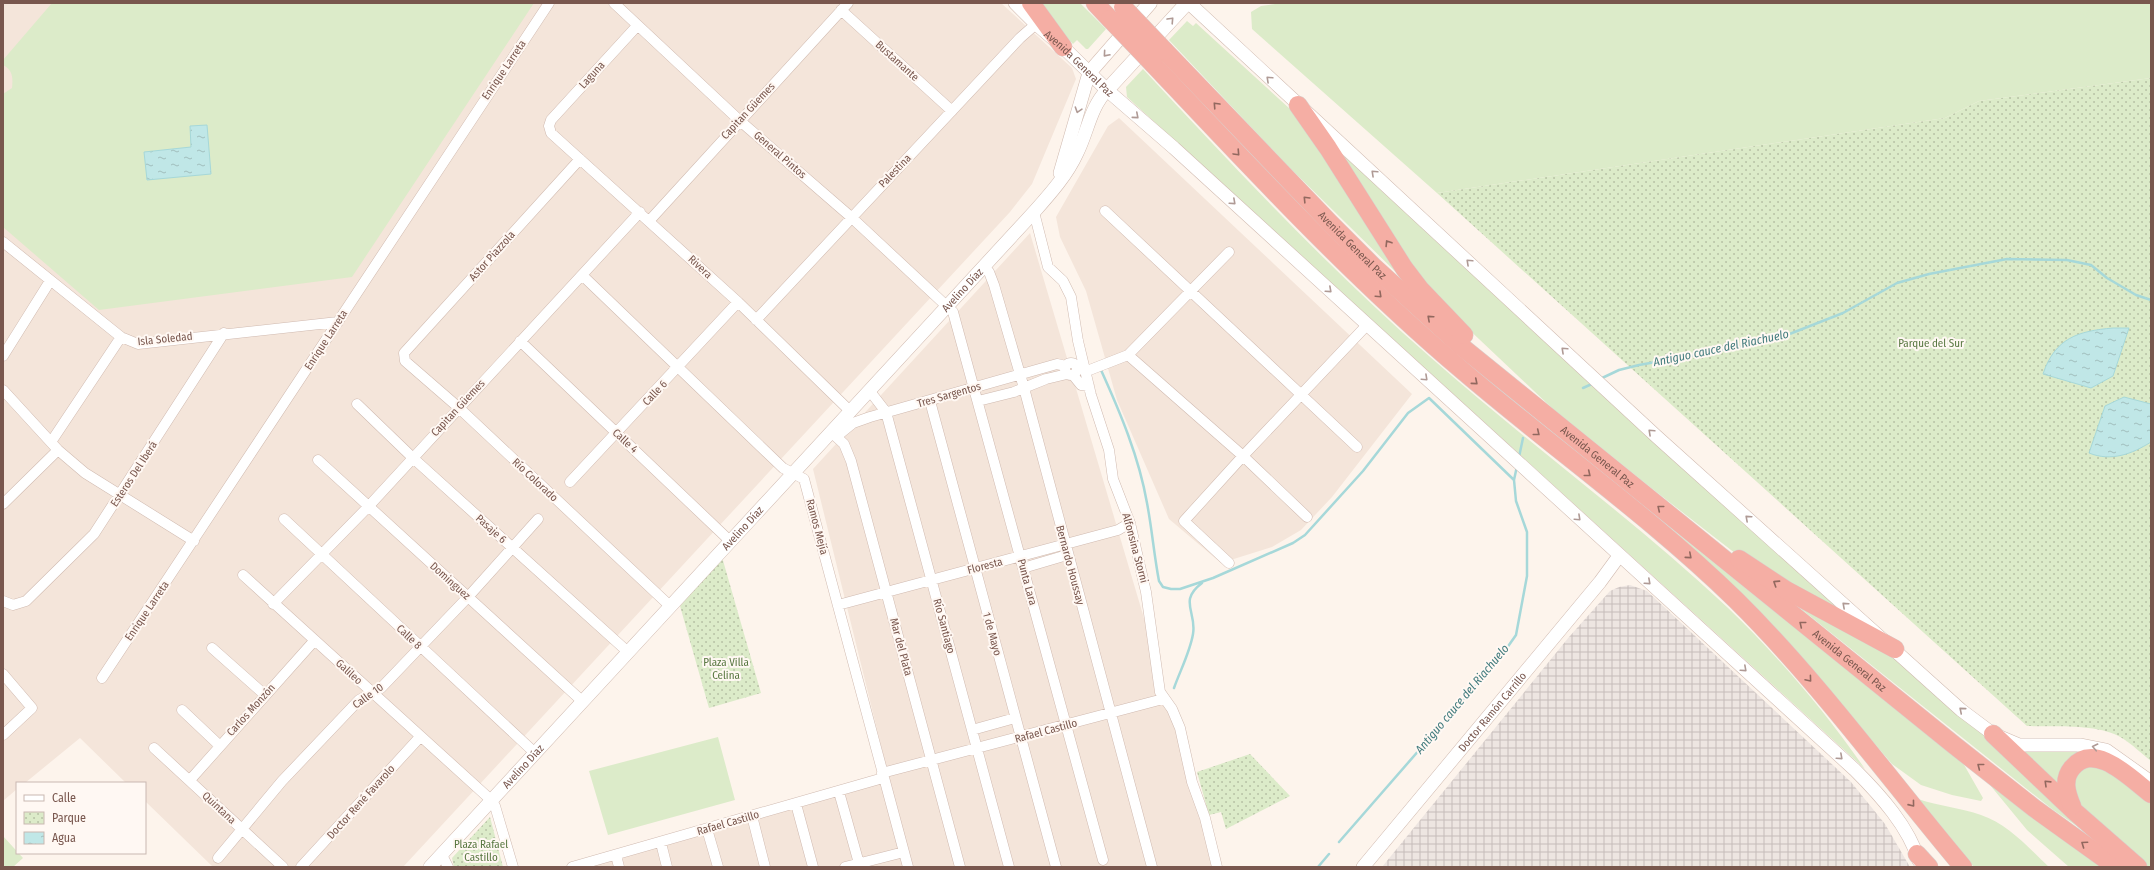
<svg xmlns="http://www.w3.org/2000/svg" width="2154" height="870" font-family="'Fira Sans Condensed',sans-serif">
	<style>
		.residential { fill: #f4e5da }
		.industrial { fill: url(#industrial-grid) }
		.green { fill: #dcebc9 }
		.park { fill: url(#park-dots) }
		.water { fill: url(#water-ripples); stroke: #a6d8d9 }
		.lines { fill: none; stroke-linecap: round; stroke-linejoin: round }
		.stream { stroke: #a6d8d9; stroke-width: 2.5 }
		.minor-casing { stroke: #d0bab0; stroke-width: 11 }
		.tertiary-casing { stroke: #d0bab0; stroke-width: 14 }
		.secondary-casing { stroke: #d5bcb0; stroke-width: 15 }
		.motorway-casing { stroke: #d9d0cd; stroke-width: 19 }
		.minor { stroke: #fff; stroke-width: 10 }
		.tertiary { stroke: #fff; stroke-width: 13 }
		.secondary { stroke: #fff; stroke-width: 14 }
		.motorway { stroke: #f5aea4; stroke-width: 18 }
		.motorway-bridge-casing { stroke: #d9d0cd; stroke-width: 19; stroke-linecap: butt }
		.motorway-bridge { stroke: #f5aea4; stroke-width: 18 }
		.oneway { stroke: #af9a95 }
		.oneway2 { stroke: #92685f }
		.labels { text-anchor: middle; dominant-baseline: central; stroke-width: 4; stroke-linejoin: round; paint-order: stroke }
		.street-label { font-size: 11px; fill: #79574e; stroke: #fff8f3 }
		.park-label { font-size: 11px; fill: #597842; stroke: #fff8f3 }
		.water-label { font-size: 12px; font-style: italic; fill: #417b7d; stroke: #fff8f3 }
	</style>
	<defs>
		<pattern id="industrial-grid" width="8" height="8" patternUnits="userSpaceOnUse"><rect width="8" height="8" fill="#ede5e1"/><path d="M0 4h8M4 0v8" fill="none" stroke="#c5bcb9"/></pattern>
		<pattern id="park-dots" width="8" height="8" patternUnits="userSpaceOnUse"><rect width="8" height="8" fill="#dcebc9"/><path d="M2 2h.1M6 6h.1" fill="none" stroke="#b7c1a5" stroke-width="1.8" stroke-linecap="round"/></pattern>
		<pattern id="water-ripples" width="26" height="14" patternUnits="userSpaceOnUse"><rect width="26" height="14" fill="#c0e7e7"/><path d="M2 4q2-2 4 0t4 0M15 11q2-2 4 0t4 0" fill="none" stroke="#a1bebd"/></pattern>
	</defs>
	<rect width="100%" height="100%" fill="#fdf4ec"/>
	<!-- residential -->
	<path class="residential" d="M3,3H1001L1072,68L1076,79L1032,184L1010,212L403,867H213L145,801V783H126L80,738L25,783H17V789L3,801Z
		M1119,118L1412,394L1332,497L1301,530L1272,547L1221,563L1169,519L1117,400L1086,291L1060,237L1056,217L1108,126Z
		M1030,233L1196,794L1215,867H589L889,778L813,469Z"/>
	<!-- industrial -->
	<path class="industrial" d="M1630,585L1647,591L1851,782L1885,824L1910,867H1382L1569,637L1610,591L1619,587Z"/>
	<!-- green -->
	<path class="green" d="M52,3H534L352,277L99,310L3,227V94L12,88C13,78 13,70 3,65V60Z
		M1035,3H1080L1106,29L1088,49H1086L1077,40L1073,44Z
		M1282,3H2151V78L1979,101L1945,118L1437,193L1252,29L1251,12L1261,6Z
		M1187,21L1193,26L1196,23L1301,119L1409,285L1285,163L1169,40Z
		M1143,69C1235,168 1327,267 1429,356C1526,442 1632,518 1727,607C1778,656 1825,711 1865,769L1127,97L1126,87Z
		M1326,136L1851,617L1749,564L1650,487L1553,409L1461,322L1410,265Z
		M1657,517L1963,763L1983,798L1981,801L1952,795L1921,785L1892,764L1816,675Z
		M1791,601L1895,658L1992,740L2097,840L2052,809Z
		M718,737L735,800L608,835L589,771Z
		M2018,750H2079L2104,756L2059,786Z
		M2094,764L2151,800V867H2146L2077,804L2071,784L2075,772Z
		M1990,785L2101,867H2069L2027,830Z
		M1918,799C1939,806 1961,808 1981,815C2008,824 2029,848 2049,867H1974Z
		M3,836L23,858L13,867H3Z"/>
	<!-- park -->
	<path class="park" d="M2151,78V761C2142,754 2132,744 2122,738C2098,723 2054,727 2027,726L1437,193L1945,118L1979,101Z
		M722,557L761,693L709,708L680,606Z
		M1250,754L1290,796L1226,829L1221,812L1209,815L1197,772Z
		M490,817L503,867H454L452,858Z"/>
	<!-- water -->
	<path class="water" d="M207,125L211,174L147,180L144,152L191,147L190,126Z
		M2113,328H2129L2113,376L2091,388L2043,374C2055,338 2078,331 2113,328Z
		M2124,397L2151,404V442C2132,454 2111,462 2089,453L2105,406Z"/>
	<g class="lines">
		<!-- stream -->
		<path class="stream" d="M1101,370C1120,412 1139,457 1147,503C1152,529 1154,555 1159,581L1163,587L1171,589H1180L1213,578L1293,543L1305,535L1363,471L1408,413L1429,398L1514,480
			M1600,379L1619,370L1639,365L1751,345L1787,335L1843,313L1897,283L1929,274L2007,259L2067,260L2091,265L2107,278L2136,295L2151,300
			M1583,388L1594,383
			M1519,457L1523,438
			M1174,688C1180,671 1190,652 1193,634C1197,612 1178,601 1202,583
			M1339,842L1502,655L1516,635L1527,576V532L1516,501L1514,480L1517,466
			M1318,867L1329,854"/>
		<!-- minor casing -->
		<g class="minor-casing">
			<path id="minor" d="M614,3L739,120L851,217L953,312L1103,860
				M841,10L952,111
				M637,26L551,120L549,126L551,133L738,302L850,411
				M580,159L404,353L405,361L458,407L670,606
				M1105,211L1357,447
				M1034,212L1048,267L1063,281L1071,297L1078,341L1091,395L1109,450L1113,479L1130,523L1146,592L1160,692L1172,709L1180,728L1192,782L1205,818L1217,867
				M650,220L848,3
				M3,242L121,337L138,344L338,322
				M983,266L989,272L994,285L1024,388L1152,867
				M582,275L783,468L804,479L908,867
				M756,320L1020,38L1036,24
				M520,341L730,541
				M1128,355L1243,456L1307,517
				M3,356L50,281
				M1065 369a6 6 0 1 1 12 0a6 6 0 1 1-12 0Z
				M1087,371L1128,355L1229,252
				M1073,375L1081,385L1089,386
				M3,390L58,450L85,473L194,541
				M869,390L886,412L1009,867
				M930,401L1056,867
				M978,401L1014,392L1046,379L1067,374
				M357,404L413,458L628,652
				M831,432L844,444L851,461L960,867
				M837,436L853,423L870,417L1057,364L1066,366
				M51,442L121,337
				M318,460L582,701
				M570,482L738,302
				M3,504L58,450
				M284,519L535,753
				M1229,563L1184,521L1243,456L1367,325
				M1023,568L1067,555
				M243,575L491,800L495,806L513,867
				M3,601L13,605L26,601L94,534L224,333
				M273,604L368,507L640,212
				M838,605L1118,530L1130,523
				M212,648L265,695
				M3,674L32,708L3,735
				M102,678L549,3
				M182,710L219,745
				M972,730L1015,718
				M154,748L283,867
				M882,773L1163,699
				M190,780L314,641
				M839,792L860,867
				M796,804L813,867
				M752,816L765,867
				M707,829L718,867
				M661,843L667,867
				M442,855L448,867
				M616,855L619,867
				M218,858L282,781L359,700L381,688L468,597L538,519
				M301,867L420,737
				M572,867L883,778
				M845,867L904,852"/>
		</g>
		<!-- tertiary casing -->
		<g class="tertiary-casing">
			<g id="tertiary">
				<path id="s1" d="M1015,3L1036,24L1063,47L1107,90L1174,148L1855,770C1880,795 1909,827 1919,861"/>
				<path d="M1189,3L1656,436L1961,710L1993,734L2019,745H2081L2106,750L2151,782"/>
				<path d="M1060,173L1089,73"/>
				<path id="s2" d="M430,867L1034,212C1050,194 1067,175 1077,153C1088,131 1090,108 1107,90"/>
				<path id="s3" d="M1363,867L1600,582L1619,556"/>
			</g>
		</g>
		<!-- secondary casing -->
		<g class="secondary-casing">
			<path id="secondary" d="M1089,73L1150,3
				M1107,90L1187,3"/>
		</g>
		<!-- motorway casing -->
		<g class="motorway-casing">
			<g id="motorway">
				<path d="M1031,3L1063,47"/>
				<path d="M1095,3L1110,19"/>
				<path id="s4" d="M1165,51L1330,223L1374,267L1462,347L1954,745L2034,808L2116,867"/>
				<path d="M1153,64C1253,170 1352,277 1463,371C1553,448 1651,517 1736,600C1819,682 1888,778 1963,867"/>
				<path d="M1298,105L1328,148L1404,268L1420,289L1464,335"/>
				<path d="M1739,559L1786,590L1895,649"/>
				<path d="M1993,734L2074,811L2138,867"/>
				<path d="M2072,806C2067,794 2062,780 2072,768C2095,740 2131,779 2151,794"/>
				<path d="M1917,854L1929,867"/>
			</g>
		</g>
		<!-- minor -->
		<use href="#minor" class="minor"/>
		<!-- tertiary -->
		<use href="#tertiary" class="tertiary"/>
		<!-- secondary -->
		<use href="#secondary" class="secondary"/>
		<!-- motorway -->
		<use href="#motorway" class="motorway"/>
		<!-- motorway-bridge casing -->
		<g class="motorway-bridge-casing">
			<path id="motorway-bridge" d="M1123,7L1165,51
				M1110,19L1153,64"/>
		</g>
		<!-- motorway-bridge -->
		<use href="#motorway-bridge" class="motorway-bridge"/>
	</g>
	<!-- one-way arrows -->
	<defs><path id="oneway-chevron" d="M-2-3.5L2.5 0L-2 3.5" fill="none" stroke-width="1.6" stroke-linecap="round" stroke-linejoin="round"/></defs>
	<g class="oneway">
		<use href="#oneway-chevron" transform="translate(1171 20) rotate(-47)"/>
		<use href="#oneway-chevron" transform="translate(1106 54) rotate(131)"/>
		<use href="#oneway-chevron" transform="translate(1269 79) rotate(-137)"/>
		<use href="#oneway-chevron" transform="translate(1078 110) rotate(108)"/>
		<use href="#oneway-chevron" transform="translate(1136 116) rotate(41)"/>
		<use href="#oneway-chevron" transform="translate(1374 173) rotate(-137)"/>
		<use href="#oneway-chevron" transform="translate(1233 202) rotate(42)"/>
		<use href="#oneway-chevron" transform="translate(1469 262) rotate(-137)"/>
		<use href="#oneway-chevron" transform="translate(1329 290) rotate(42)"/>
		<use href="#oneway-chevron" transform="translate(1564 350) rotate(-137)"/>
		<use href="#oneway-chevron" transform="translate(1425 378) rotate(43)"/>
		<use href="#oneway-chevron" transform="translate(1651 432) rotate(-137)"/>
		<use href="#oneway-chevron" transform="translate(1578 518) rotate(43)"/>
		<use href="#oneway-chevron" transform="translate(1748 518) rotate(-138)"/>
		<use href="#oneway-chevron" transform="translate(1648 582) rotate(42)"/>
		<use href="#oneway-chevron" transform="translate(1845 605) rotate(-138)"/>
		<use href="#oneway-chevron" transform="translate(1744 669) rotate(42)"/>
		<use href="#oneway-chevron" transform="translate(1962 710) rotate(-140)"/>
		<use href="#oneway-chevron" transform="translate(2095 747) rotate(-168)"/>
		<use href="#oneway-chevron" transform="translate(1840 757) rotate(42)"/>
	</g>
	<g class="oneway2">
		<use href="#oneway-chevron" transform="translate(1216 105) rotate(-133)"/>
		<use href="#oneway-chevron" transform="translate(1237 153) rotate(47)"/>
		<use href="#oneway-chevron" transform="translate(1306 199) rotate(-134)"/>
		<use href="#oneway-chevron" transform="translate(1388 243) rotate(-122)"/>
		<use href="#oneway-chevron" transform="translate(1379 295) rotate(43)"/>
		<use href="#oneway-chevron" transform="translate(1430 318) rotate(-138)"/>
		<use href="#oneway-chevron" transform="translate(1475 382) rotate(40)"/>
		<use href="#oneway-chevron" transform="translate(1537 433) rotate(39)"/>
		<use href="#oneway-chevron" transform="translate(1588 474) rotate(39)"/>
		<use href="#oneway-chevron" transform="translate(1660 508) rotate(-141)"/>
		<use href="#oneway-chevron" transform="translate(1689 556) rotate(41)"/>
		<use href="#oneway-chevron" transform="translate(1776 583) rotate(-147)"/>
		<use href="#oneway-chevron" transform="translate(1802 624) rotate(-141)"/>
		<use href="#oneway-chevron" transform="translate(1809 679) rotate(50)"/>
		<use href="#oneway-chevron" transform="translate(1980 766) rotate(-142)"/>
		<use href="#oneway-chevron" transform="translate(2047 783) rotate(-136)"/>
		<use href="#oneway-chevron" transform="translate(1912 804) rotate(51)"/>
		<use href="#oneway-chevron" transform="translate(2084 844) rotate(-145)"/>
	</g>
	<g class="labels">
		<!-- street labels -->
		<g class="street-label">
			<text transform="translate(897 61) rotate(42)">Bustamante</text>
			<text stroke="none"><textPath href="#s1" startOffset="88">Avenida General Paz</textPath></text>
			<text transform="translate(504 70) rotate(-56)">Enrique Larreta</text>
			<text transform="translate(592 75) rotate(-48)">Laguna</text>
			<text transform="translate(748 111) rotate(-47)">Capitan Güemes</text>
			<text transform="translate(780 155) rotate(41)">General Pintos</text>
			<text transform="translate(895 171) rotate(-46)">Palestina</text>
			<text stroke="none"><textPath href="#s4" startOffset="270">Avenida General Paz</textPath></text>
			<text transform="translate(492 256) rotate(-48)">Astor Piazzola</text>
			<text transform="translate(700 267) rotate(43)">Rivera</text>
			<text stroke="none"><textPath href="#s2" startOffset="785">Avelino Díaz</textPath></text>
			<text transform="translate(165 339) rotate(-6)">Isla Soledad</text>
			<text transform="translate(326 340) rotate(-57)">Enrique Larreta</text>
			<text transform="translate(655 393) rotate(-47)">Calle 6</text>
			<text transform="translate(949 395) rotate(-16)">Tres Sargentos</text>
			<text transform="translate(458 408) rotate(-47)">Capitan Güemes</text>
			<text transform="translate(625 441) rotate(43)">Calle 4</text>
			<text stroke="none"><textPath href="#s4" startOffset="594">Avenida General Paz</textPath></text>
			<text transform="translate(134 474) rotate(-57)">Esteros Del Iberá</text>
			<text transform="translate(535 480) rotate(43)">Río Colorado</text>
			<text transform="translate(817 527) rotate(75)">Ramos Mejía</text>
			<text stroke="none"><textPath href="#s2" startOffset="461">Avelino Díaz</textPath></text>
			<text transform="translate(491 529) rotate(42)">Pasaje 6</text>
			<text transform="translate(1135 548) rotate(75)">Alfonsina Storni</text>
			<text transform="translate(1070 565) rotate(75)">Bernardo Houssay</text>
			<text transform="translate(985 566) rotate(-15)">Floresta</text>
			<text transform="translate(450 581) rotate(42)">Dominguez</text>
			<text transform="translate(1027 582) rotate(75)">Punta Lara</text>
			<text transform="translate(147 611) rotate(-56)">Enrique Larreta</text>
			<text transform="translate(944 626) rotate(75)">Río Santiago</text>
			<text transform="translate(992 634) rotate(75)">1 de Mayo</text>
			<text transform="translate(409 637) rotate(43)">Calle 8</text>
			<text transform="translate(901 647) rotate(75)">Mar del Plata</text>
			<text stroke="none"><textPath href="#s4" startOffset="918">Avenida General Paz</textPath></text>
			<text transform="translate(349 672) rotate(42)">Galileo</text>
			<text transform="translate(368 696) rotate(-36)">Calle 10</text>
			<text transform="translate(251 710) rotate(-48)">Carlos Monzón</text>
			<text stroke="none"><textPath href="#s3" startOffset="202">Doctor Ramón Carrillo</textPath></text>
			<text transform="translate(1046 731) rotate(-15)">Rafael Castillo</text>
			<text stroke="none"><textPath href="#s2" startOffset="137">Avelino Díaz</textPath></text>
			<text transform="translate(361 802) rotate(-48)">Doctor René Favarolo</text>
			<text transform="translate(219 808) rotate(43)">Quintana</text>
			<text transform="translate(728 823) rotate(-16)">Rafael Castillo</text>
		</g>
		<!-- park labels -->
		<g class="park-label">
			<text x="1931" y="343">Parque del Sur</text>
			<text x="726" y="662">Plaza Villa<tspan x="726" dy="13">Celina</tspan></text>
			<text x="481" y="844">Plaza Rafael<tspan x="481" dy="13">Castillo</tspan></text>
		</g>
		<!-- water labels -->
		<g class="water-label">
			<text transform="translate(1721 348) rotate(-12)">Antiguo cauce del Riachuelo</text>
			<text transform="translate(1462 699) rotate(-50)">Antiguo cauce del Riachuelo</text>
		</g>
	</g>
	<!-- border -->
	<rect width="2154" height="870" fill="none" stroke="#79574e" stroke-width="8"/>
	<!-- legend -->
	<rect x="16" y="782" width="130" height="72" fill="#fff8f3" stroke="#c9b8b1"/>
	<rect x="24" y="795" width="20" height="6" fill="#ffffff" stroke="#c9b8b1"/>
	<text x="52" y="802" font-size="12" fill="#79574e">Calle</text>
	<rect x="24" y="812" width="20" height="12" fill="url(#park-dots)" stroke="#c9b8b1"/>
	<text x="52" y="822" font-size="12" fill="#79574e">Parque</text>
	<rect x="24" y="832" width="20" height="12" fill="url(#water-ripples)" stroke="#c9b8b1"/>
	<text x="52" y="842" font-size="12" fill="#79574e">Agua</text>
</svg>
